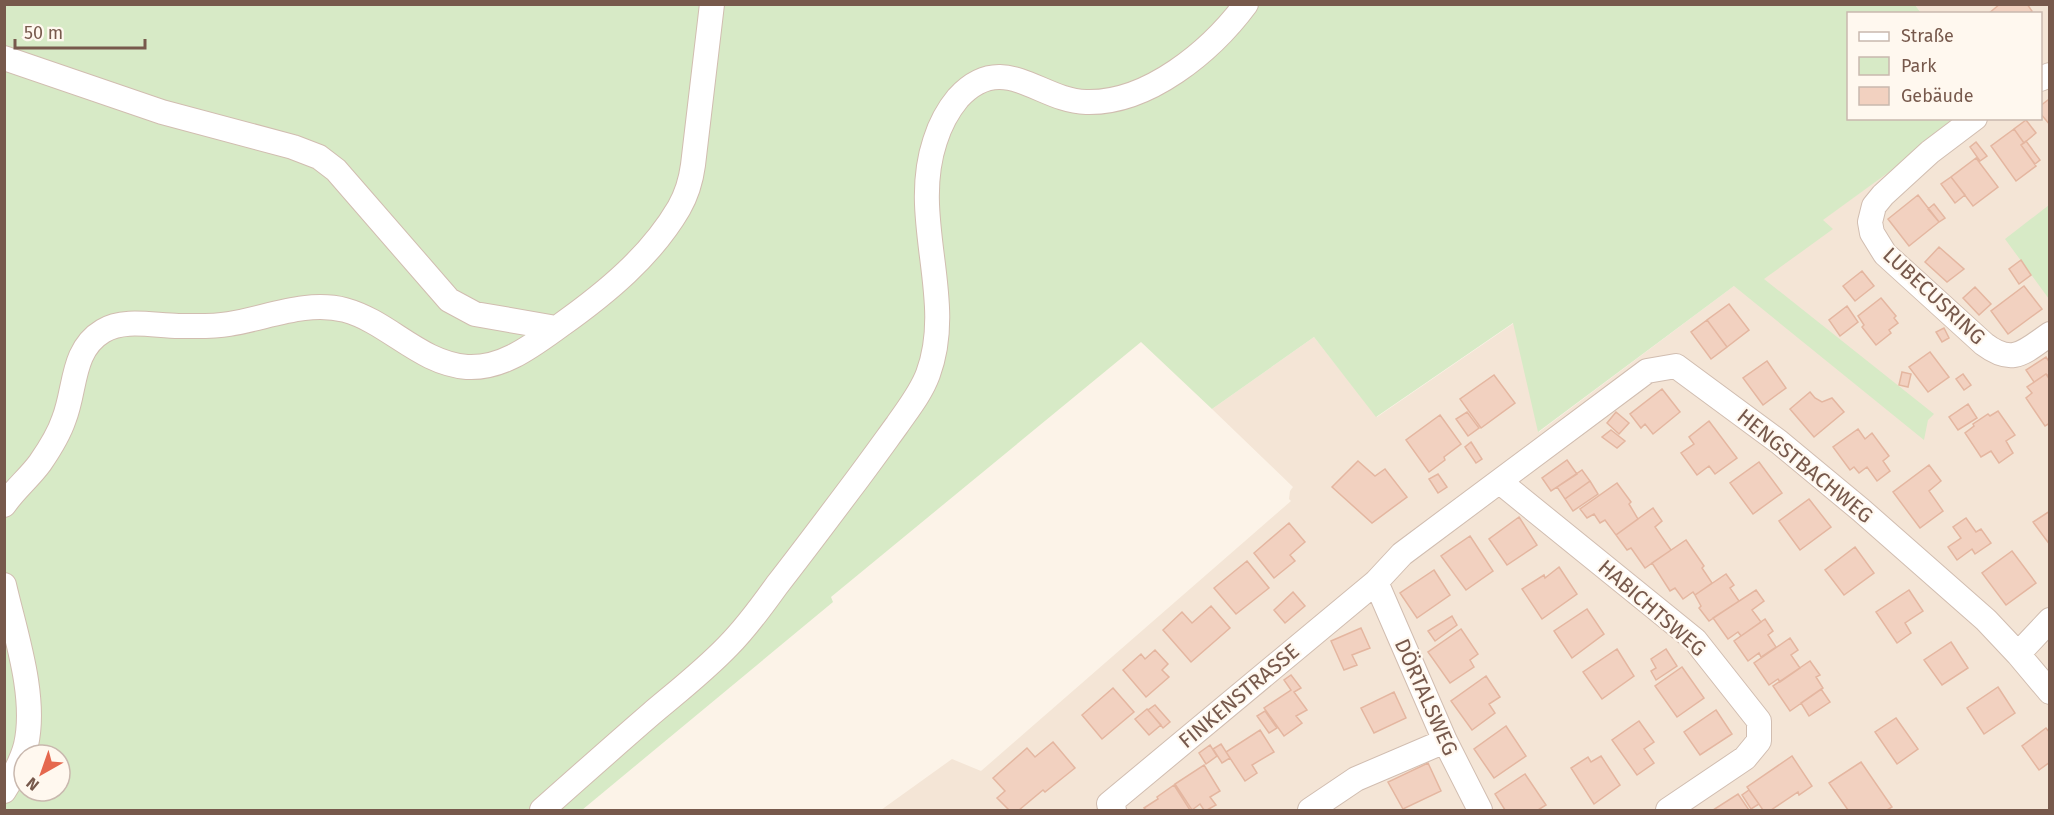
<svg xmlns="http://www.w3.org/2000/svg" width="2054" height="815" font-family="'Fira Sans',sans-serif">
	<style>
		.residential { fill: #f4e5d6 }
		.green { fill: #d7eac6; fill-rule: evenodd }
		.building { fill: #f2d1c0; stroke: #e4b6a0; stroke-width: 1.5 }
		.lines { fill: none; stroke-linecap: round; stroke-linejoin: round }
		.minor-casing { stroke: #d1bdb0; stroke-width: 26 }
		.minor { stroke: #fff; stroke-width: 24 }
		.labels { text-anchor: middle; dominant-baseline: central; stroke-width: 4.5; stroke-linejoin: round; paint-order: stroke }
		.street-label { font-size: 21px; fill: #77594c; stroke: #fff8ef }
	</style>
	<rect width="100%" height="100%" fill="#fcf3e8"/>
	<!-- residential -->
	<path class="residential" d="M1915,5H2049V810H881L952,759L981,771L1291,501L1289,499L1290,491L1293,487L1212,409L1314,337L1377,417L1514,323L1539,432L1822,220L1962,119L2040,118V14L1921,13Z"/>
	<!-- green -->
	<path class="green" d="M5,5H1915L1921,13L1848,14V118L1962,119L1823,220L1833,229L1764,279L1934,414L1928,420L1924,440L1734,286L1538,432L1513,323L1376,417L1314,337L1212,409L1141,342L831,597L833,602L582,810H5ZM24,755H60V791H24Z
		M2049,205V299L2005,239Z"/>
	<!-- building -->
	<path class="building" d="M2000,4H2027L2032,11L2028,14H1988Z
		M2048,100L2050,102V125L2040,113V106Z
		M2026,120L2036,133L2024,143L2014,129Z
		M2014,129L2024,143L2021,145L2036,166L2016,181L1991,146Z
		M2026,141L2040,160L2035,164L2021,145Z
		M1976,142L1987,156L1980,161L1970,147Z
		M1976,158L1998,187L1973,206L1951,177Z
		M1951,177L1965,195L1955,203L1941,184Z
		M1918,195L1939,222L1909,246L1888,219Z
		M1934,204L1945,218L1939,222L1928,209Z
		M1939,247L1964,269L1947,282L1925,262Z
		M2021,260L2031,275L2019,284L2009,269Z
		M1862,271L1874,286L1855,301L1843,286Z
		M2024,286L2042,309L2008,334L1991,311Z
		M1975,287L1991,304L1979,315L1963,298Z
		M1881,298L1896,316L1894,318L1898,323L1889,330L1891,333L1876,345L1862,327L1864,325L1858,316Z
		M1729,304L1749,330L1727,347L1707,320Z
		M1847,306L1858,322L1840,336L1829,320Z
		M1707,320L1727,347L1711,359L1691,332Z
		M1944,328L1949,338L1942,342L1936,332Z
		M1930,352L1949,377L1928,392L1909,367Z
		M2046,357L2050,363V377L2046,374L2034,382L2026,370Z
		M1767,361L1786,388L1763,405L1743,378Z
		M1902,372L1911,374L1908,387L1899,385Z
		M1963,374L1971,385L1964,390L1956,379Z
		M2046,374L2050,380V423L2045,426L2026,398L2032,393L2027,387Z
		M1494,375L1515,403L1481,428L1460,399Z
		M1662,389L1680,412L1653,434L1645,424L1641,428L1630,414Z
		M1810,392L1815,398L1822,402L1832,398L1844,412L1814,437L1790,409Z
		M1968,404L1977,418L1958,430L1949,417Z
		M1998,411L2015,435L2006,441L2013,453L1999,463L1991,451L1981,457L1965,433L1974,426L1973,424L1988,414L1990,416Z
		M1467,412L1479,428L1468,436L1456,419Z
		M1616,412L1629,423L1619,434L1607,423Z
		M1440,415L1461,444L1444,457L1445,460L1429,472L1406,440Z
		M1709,421L1737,458L1715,474L1709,466L1697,475L1681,453L1694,444L1689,437Z
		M1858,429L1865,439L1872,433L1889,456L1883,461L1890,471L1877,481L1867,467L1859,473L1854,467L1850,470L1833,447Z
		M1611,430L1625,441L1617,448L1602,437Z
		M1471,442L1482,459L1476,463L1465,447Z
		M1567,460L1577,474L1551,491L1542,478Z
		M1358,461L1375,476L1385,469L1407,497L1372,523L1332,487Z
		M1759,462L1782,493L1753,514L1730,483Z
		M1929,465L1941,481L1929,491L1943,511L1920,528L1893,492Z
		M1582,470L1590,481L1565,499L1557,487Z
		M1438,474L1447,487L1438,493L1429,479Z
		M1590,481L1598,494L1573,511L1565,499Z
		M1617,483L1631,502L1629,504L1638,519L1616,535L1605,520L1600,523L1594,514L1587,518L1580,509Z
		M1809,499L1831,527L1800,550L1779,521Z
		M1653,508L1662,521L1655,527L1671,550L1645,568L1631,548L1627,550L1616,535Z
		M2050,511V545L2033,522Z
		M1519,517L1537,545L1507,565L1489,539Z
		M1966,518L1976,532L1981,529L1991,543L1975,554L1972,549L1957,560L1948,547L1961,538L1953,527Z
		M1289,523L1305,542L1290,555L1295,561L1274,578L1254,553Z
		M1470,536L1493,571L1466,590L1441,556Z
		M1686,540L1704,566L1702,568L1712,583L1695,595L1693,592L1683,599L1675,588L1670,591L1652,563Z
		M1855,547L1874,573L1844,595L1825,570Z
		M2012,551L2036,583L2006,605L1982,573Z
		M1247,561L1269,588L1236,614L1214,588Z
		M1559,567L1577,594L1542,619L1522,589L1544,575L1545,578Z
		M1434,570L1450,595L1417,618L1400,593Z
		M1726,574L1734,585L1730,588L1739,601L1709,621L1699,608L1701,606L1695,595Z
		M1756,590L1764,601L1752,610L1761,622L1741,636L1738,632L1728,639L1713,618Z
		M1909,590L1923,611L1905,623L1911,633L1897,643L1876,612Z
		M1293,592L1305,606L1285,623L1274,610Z
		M1211,606L1230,628L1191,662L1163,630L1182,612L1192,623Z
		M1587,609L1604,634L1572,658L1554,631Z
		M1452,616L1457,625L1435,641L1428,631Z
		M1765,619L1773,631L1768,635L1776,647L1761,657L1759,653L1748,661L1734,641Z
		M1361,628L1370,648L1352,655L1357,665L1344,670L1331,641Z
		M1461,629L1478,654L1470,660L1474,667L1450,683L1428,652Z
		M1790,638L1798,650L1791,655L1800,668L1780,682L1778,679L1769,685L1754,663Z
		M1951,642L1968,668L1942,685L1924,660Z
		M1617,649L1634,676L1602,699L1583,672Z
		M1666,649L1677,666L1656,680L1651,671L1656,668L1651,659Z
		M1155,650L1168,664L1162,670L1169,677L1146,697L1123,670L1141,654L1145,659Z
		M1810,661L1820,675L1816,677L1823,688L1790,711L1773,686Z
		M1682,667L1704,698L1677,717L1655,686Z
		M1291,675L1301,688L1294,692L1307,710L1296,716L1302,723L1284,736L1264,708L1291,690L1284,680Z
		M1486,676L1500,697L1489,704L1495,713L1472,730L1451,701Z
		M1998,687L2015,713L1984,734L1967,708Z
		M1113,688L1134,712L1102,739L1082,715Z
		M1821,689L1830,702L1809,716L1801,703Z
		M1394,692L1406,718L1374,733L1361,708Z
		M1155,705L1170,722L1163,728L1148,710Z
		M1147,709L1161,725L1149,735L1135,719Z
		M1716,710L1732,734L1700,755L1684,732Z
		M1265,711L1277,728L1269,733L1257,716Z
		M1896,718L1918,749L1897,764L1875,732Z
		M1639,721L1654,742L1644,749L1654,763L1637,775L1612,740Z
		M1506,726L1526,756L1494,778L1474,749Z
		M2046,728L2050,733V762L2039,770L2022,746Z
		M1260,730L1274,752L1252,765L1257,773L1245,781L1226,752Z
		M1053,742L1075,768L1045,792L1043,790L1019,810H1009L997,798L1005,791L993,778L1027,748L1035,757Z
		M1221,744L1230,758L1222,763L1213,749Z
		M1210,745L1217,756L1206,764L1199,753Z
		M1601,756L1620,785L1594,804L1571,768L1588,757L1591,762Z
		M1792,756L1812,786L1799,795L1798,792L1771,810H1763L1747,787Z
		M1861,762L1892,807L1887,810H1848L1829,783Z
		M1428,763L1441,791L1403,809L1388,782Z
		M1204,765L1220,791L1210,797L1216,805L1207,810H1204L1200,804L1192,810L1175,784Z
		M1525,774L1546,805L1538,810H1505L1495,794Z
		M1174,785L1190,810H1146L1144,808L1158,799L1157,797Z
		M1749,790L1759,804L1751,809L1742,795Z
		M1738,794L1749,810H1713Z"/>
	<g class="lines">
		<!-- minor casing -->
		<g class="minor-casing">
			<path id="minor" d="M4,58L162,112L293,147L319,157L336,170L449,300L475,314L556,328
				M2040,79L2050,75
				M1975,118L1930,152L1883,195L1874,206L1870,222L1872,233L1885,254L1984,344C2013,366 2024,352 2050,334
				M1500,482L1695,640L1759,721V741L1745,758L1668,810
				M4,505C15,489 29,478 40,463C49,450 59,434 64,419C76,389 71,350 103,331C124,318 155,326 179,326C195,326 212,327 229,324C267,318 306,300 345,310C389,322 419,363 467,367C503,369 533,345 561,325C606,293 651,256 679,208C687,194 691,180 693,165L712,4
				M1376,582L1445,741L1480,810
				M4,585C15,633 37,696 26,745C22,761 13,777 4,791
				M2018,654L2050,620
				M542,810C578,778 614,746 651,714C677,692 704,671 728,646C746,628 762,606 777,585C802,553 826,521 850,489C866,468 881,447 897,425C908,409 921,393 928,374C956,299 909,219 935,141C940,125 948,110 958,98C1003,49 1039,101 1086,102C1148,104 1211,51 1246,4
				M1114,810L1109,804L1376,582L1402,554L1647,371L1676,366L1779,442L1861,510L1986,620L2018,654L2050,692
				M1310,810L1356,779L1445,741"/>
		</g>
		<!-- minor -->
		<use href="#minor" class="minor"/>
	</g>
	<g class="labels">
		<!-- street labels -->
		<g class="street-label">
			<text transform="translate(1934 296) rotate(43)">LUBECUSRING</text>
			<text transform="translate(1805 466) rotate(39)">HENGSTBACHWEG</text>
			<text transform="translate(1652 608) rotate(41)">HABICHTSWEG</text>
			<text transform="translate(1239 696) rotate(-40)">FINKENSTRASSE</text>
			<text transform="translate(1426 697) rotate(66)">DÖRTALSWEG</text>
		</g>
	</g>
	<!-- border -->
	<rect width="2054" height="815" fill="none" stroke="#77594c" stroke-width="12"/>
	<!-- legend -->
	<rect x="1847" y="12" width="195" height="108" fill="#fff8ef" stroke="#c9b8ae" stroke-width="1.5"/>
	<rect x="1859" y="32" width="30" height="9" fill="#ffffff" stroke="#c9b8ae" stroke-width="1.5"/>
	<text x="1901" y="42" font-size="18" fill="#77594c">Straße</text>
	<rect x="1859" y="57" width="30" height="18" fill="#d7eac6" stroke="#c9b8ae" stroke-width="1.5"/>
	<text x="1901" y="72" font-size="18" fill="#77594c">Park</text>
	<rect x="1859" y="87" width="30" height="18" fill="#f2d1c0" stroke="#c9b8ae" stroke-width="1.5"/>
	<text x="1901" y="102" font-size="18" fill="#77594c">Gebäude</text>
	<!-- north arrow -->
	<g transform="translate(42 773) rotate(220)"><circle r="28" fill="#fff8ef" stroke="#c9b8ae" stroke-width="1.5"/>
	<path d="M0-4.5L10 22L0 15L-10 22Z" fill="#e5684e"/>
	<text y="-9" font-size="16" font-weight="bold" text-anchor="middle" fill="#77594c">N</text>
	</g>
	<!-- scale -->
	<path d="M15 39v9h130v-9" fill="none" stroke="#77594c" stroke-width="3"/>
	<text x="24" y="39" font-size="18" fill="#77594c" stroke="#fff8ef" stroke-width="4.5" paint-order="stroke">50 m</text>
</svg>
